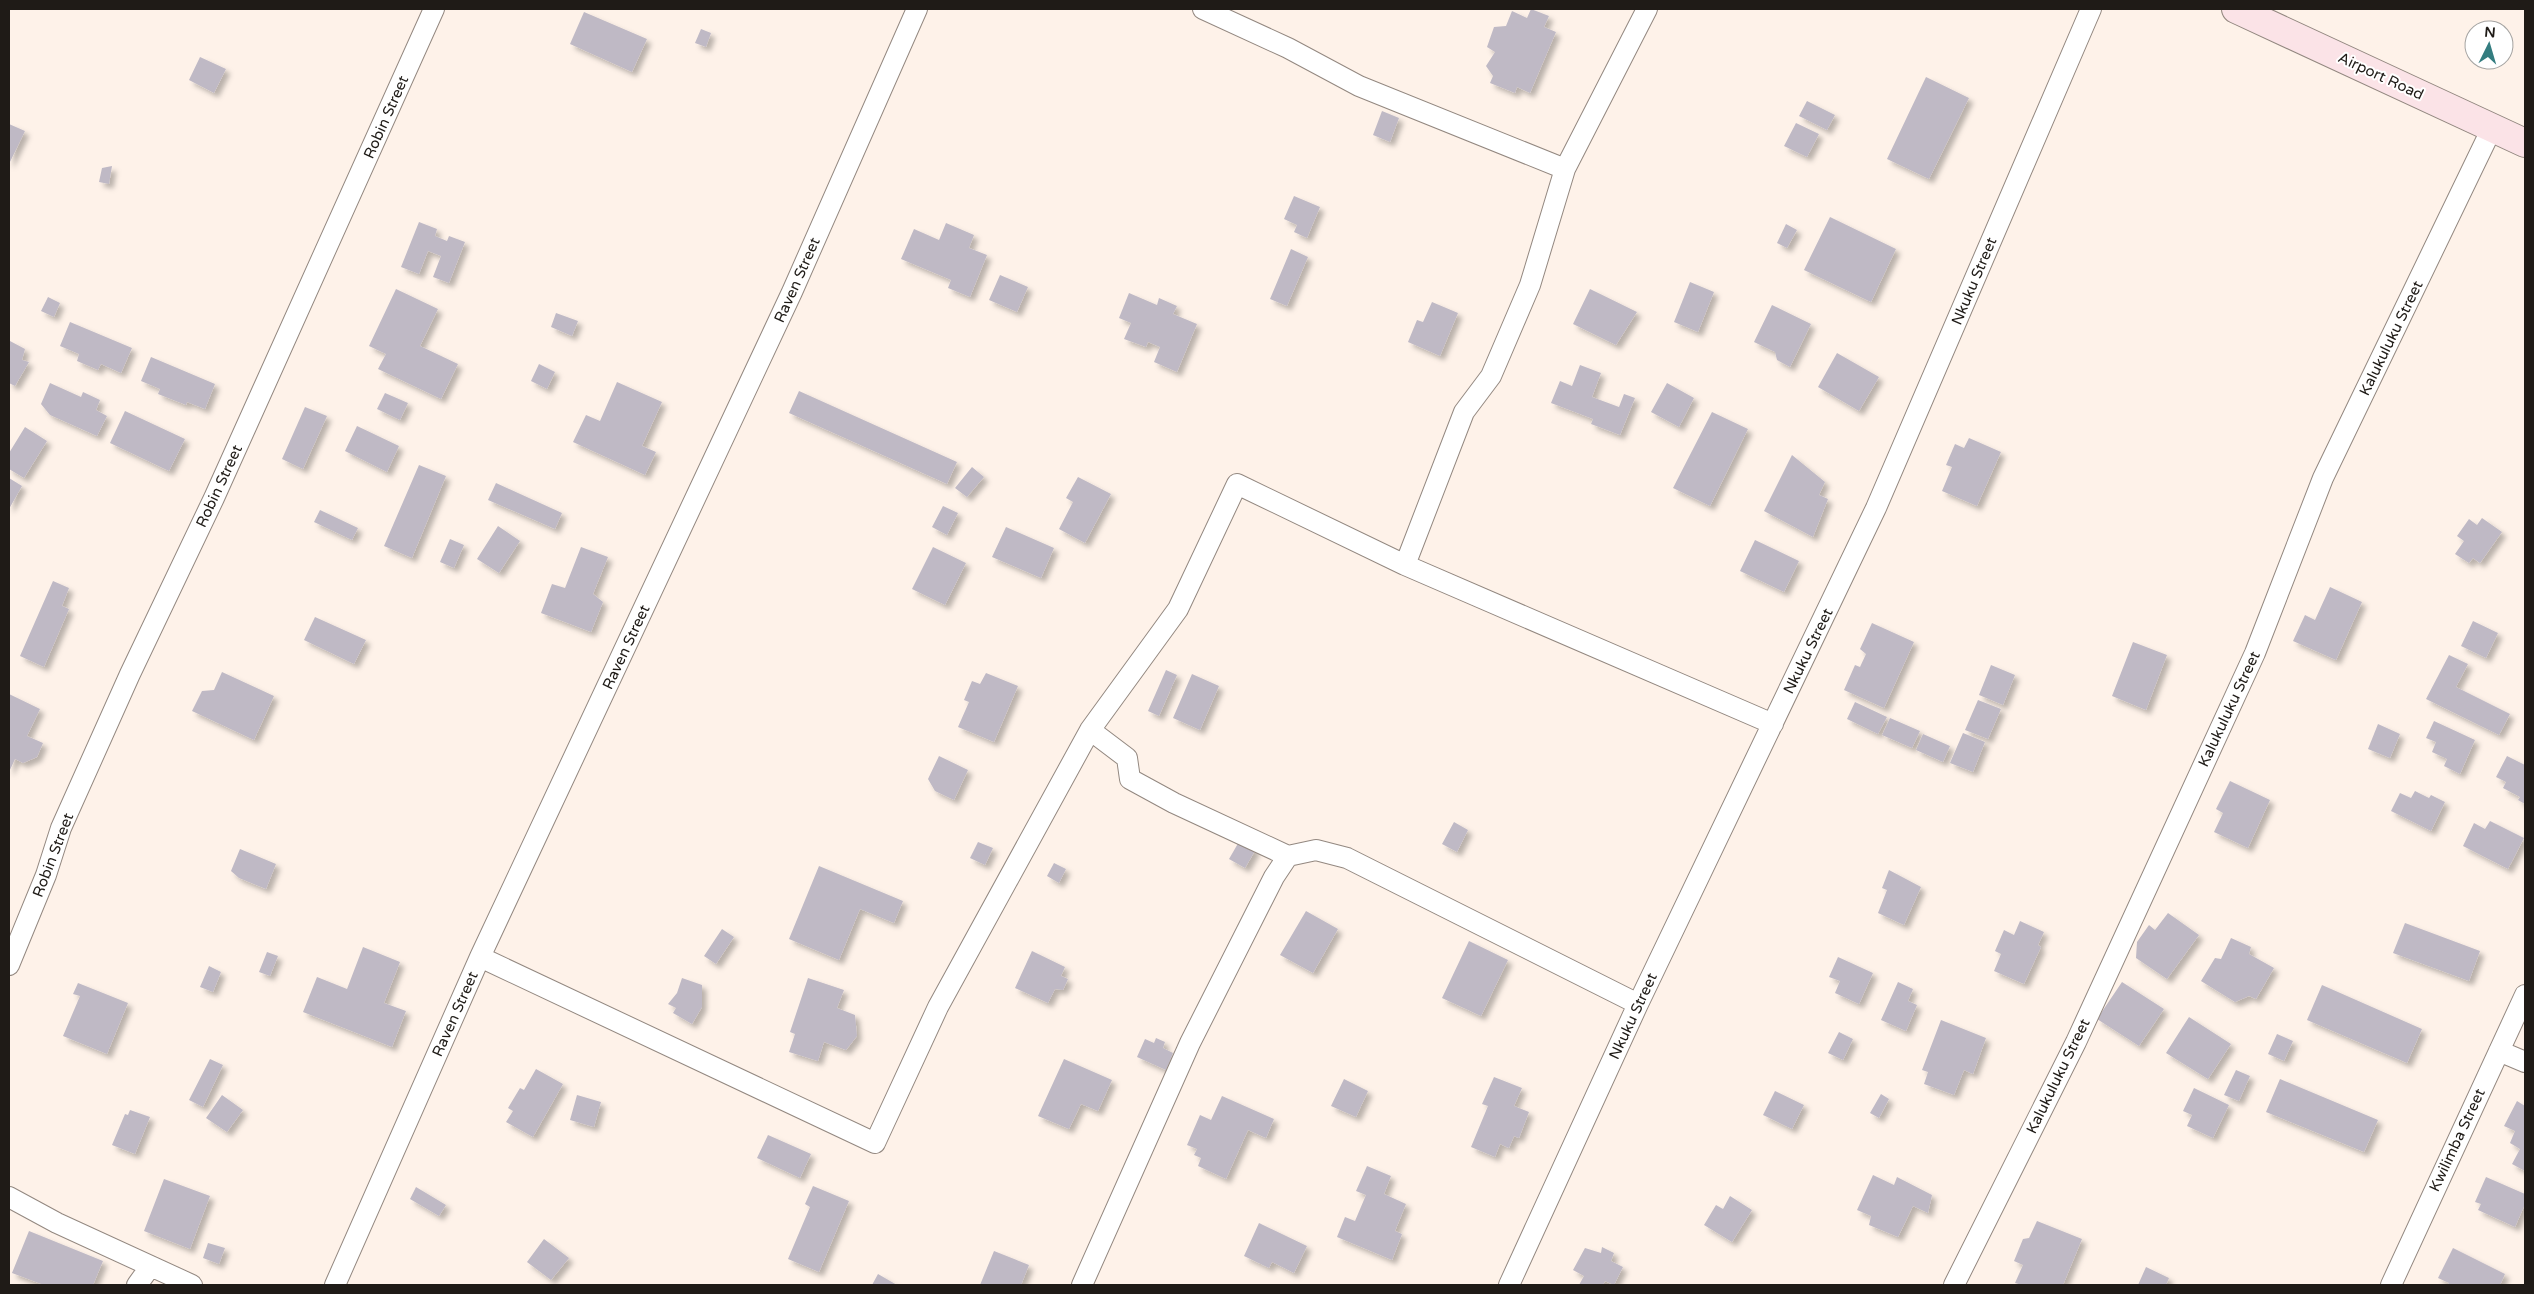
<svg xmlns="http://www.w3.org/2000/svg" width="2534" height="1294" font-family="'Varela Round',sans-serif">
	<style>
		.building { fill: #bfb9c5; filter: url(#shadow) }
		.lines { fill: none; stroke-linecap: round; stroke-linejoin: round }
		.street-casing { stroke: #938880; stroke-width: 22 }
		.secondary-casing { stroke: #938880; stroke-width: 30 }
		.street { stroke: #fff; stroke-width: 20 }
		.secondary { stroke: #fbe3e7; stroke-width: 28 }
		.labels { text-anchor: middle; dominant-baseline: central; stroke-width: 4; stroke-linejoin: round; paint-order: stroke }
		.street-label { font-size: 15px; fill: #1f1b17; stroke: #fff }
	</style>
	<defs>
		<filter id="shadow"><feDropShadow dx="4.5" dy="4.5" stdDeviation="2.5" flood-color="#0004"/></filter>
	</defs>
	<rect width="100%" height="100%" fill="#fef2e9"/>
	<!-- building -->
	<path class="building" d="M1531,9L1549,16L1544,27L1556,32L1530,93L1517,87L1515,93L1490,83L1493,76L1486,66L1495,52L1487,47L1494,27L1506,26L1512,11L1527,18Z
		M584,12L647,39L632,72L570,44Z
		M701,29L711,33L706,47L695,43Z
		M200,57L226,69L214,93L189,80Z
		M1926,77L1969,98L1929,179L1887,159Z
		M1807,101L1835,115L1827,130L1799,116Z
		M1382,111L1399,118L1390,142L1373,135Z
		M1796,123L1819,134L1807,157L1784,146Z
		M9,124L25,131L9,164Z
		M112,166L109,184L99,182L102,168Z
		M1294,196L1320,207L1307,238L1294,232L1297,225L1284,219Z
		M1830,217L1896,249L1871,302L1804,270Z
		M419,222L437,229L435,236L447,241L449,236L465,242L449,283L433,277L441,256L428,251L419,274L401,267Z
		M946,223L974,235L969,248L987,255L970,297L948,288L951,280L901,259L914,229L939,240Z
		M1786,224L1797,230L1787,248L1777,243Z
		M1291,249L1308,257L1287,306L1270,299Z
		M1000,275L1028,287L1017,312L989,300Z
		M1690,282L1714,292L1698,332L1674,322Z
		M396,289L438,309L420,346L458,364L441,399L378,369L386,354L369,346Z
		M1590,289L1637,312L1616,345L1573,324Z
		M1129,293L1157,305L1159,298L1177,306L1173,314L1197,324L1177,372L1154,362L1160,347L1148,342L1146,347L1124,339L1131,323L1119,318Z
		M48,297L60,303L54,317L41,311Z
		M1432,302L1458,313L1440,356L1408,342L1417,320L1423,322Z
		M1772,305L1811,324L1790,367L1777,360L1775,352L1754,342Z
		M556,313L578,321L572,336L551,327Z
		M70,322L132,348L121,373L101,364L98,370L77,361L79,354L60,346Z
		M10,341L25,349L22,360L29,362L15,386L9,383Z
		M1837,353L1879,377L1859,411L1818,387Z
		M151,357L215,384L205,409L187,402L186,405L158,394L160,389L141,381Z
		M539,364L555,372L547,389L531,381Z
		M1580,365L1601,373L1592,397L1619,407L1624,394L1635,398L1620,435L1591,424L1593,419L1551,403L1560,381L1572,386Z
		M617,382L662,402L642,446L656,452L645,475L573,442L586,415L600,421Z
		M50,383L81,397L83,392L100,400L96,410L107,416L97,436L50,415L41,404Z
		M1667,383L1694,398L1679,427L1651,412Z
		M799,391L957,462L947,484L789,413Z
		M385,393L408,403L400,420L377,409Z
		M305,407L327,416L303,469L282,459Z
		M125,411L185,439L169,471L110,443Z
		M1712,412L1748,429L1710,506L1673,488Z
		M357,426L399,446L387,472L345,451Z
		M25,427L47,441L24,478L9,469V453Z
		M1969,438L2001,452L1977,506L1942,491L1952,467L1946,465L1955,444L1964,448Z
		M1792,455L1825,482L1819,495L1828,499L1813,537L1764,511Z
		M419,465L446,476L412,558L384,546Z
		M972,467L984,477L967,497L955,488Z
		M1078,477L1111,494L1085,543L1059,529L1073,502L1066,498Z
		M9,478L22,486L9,509Z
		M496,483L562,513L555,529L488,500Z
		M943,506L958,513L947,535L932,527Z
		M320,510L358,528L352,540L314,522Z
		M2482,518L2502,532L2480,563L2473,558L2469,563L2455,554L2464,541L2457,536L2469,519L2477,525Z
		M498,526L520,541L499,573L477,559Z
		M1006,527L1054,548L1041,578L992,557Z
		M450,539L464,545L454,568L440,562Z
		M1755,540L1799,561L1784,592L1740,571Z
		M581,547L608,557L593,594L603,602L591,632L541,613L552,584L565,588Z
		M933,547L966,563L945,605L912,589Z
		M53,581L69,588L62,606L69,609L44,667L20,656Z
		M2330,587L2362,602L2336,660L2293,641L2305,615L2315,620Z
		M315,617L366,640L354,664L304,640Z
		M2473,621L2498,633L2486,658L2461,646Z
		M1872,623L1914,642L1884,708L1844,690L1855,665L1860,667L1866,654L1860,649Z
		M2133,642L2167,655L2146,710L2112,696Z
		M2449,655L2468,664L2456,687L2510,714L2499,735L2426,699Z
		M1991,665L2015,675L2003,705L1979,695Z
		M1166,670L1177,675L1159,716L1148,711Z
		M222,672L274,696L254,740L192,711L202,691L214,690Z
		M986,673L1018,686L994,742L958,727L969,702L964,700L972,681L980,684Z
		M1192,674L1219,686L1200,730L1173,718Z
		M9,694L40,709L27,736L43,743L37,757L23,763L15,759L9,772Z
		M1978,700L2001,709L1988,739L1965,730Z
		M1855,702L1887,717L1878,734L1847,719Z
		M1890,718L1920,731L1912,748L1882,735Z
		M2434,721L2475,740L2460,774L2444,766L2447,759L2432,752L2436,742L2426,738Z
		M2378,724L2400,734L2390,758L2368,749Z
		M1963,733L1985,742L1973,772L1950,763Z
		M1923,734L1950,746L1943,762L1916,750Z
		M939,756L968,770L954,800L935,791L928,779Z
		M2507,756L2525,765V804L2518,800L2520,797L2503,788L2506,782L2496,777Z
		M2230,781L2270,800L2248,848L2214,832L2223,813L2216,809Z
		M2415,791L2429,798L2431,795L2445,802L2431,831L2391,811L2400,793L2411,798Z
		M2490,821L2524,838L2508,869L2463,846L2474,823L2485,829Z
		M1454,822L1468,830L1457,852L1442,844Z
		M1240,840L1256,849L1245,868L1229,859Z
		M978,842L993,848L985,865L970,858Z
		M240,849L276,864L266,889L239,878L231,871Z
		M1054,863L1066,869L1059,883L1047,876Z
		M819,866L903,901L894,923L860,909L839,960L789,939Z
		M1889,870L1921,887L1904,925L1878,913L1887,890L1882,888Z
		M1306,911L1338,929L1313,973L1280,955Z
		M2168,913L2199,935L2167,979L2136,958L2137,942L2149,925L2155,930Z
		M2020,921L2044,932L2038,945L2041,947L2024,984L1994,971L2001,954L1995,951L2004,930L2014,935Z
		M2405,923L2480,951L2469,981L2393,953Z
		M722,929L734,937L716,964L704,956Z
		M2231,938L2251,947L2249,954L2274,968L2256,999L2249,996L2235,1002L2201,981L2215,958L2221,959Z
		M1469,941L1508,960L1481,1016L1442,998Z
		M363,947L400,962L384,1003L406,1011L392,1047L303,1012L317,977L347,989Z
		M1032,951L1065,967L1061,976L1068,979L1063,990L1055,989L1048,1003L1015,988Z
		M267,952L278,956L270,976L259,972Z
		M1838,957L1873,973L1859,1004L1835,993L1840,981L1829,977Z
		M209,966L221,972L213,992L200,987Z
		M682,978L702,985V1007L692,1024L673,1013L676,1008L668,1004L677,993Z
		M808,978L844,990L837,1008L855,1015L857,1036L846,1050L824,1042L818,1061L789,1052L795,1034L790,1032Z
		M1898,982L1913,989L1908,1001L1917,1005L1906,1031L1881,1020Z
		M2122,982L2164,1009L2139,1046L2097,1019Z
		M78,983L128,1003L107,1054L63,1036L80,996L73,994Z
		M2322,985L2422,1029L2407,1063L2307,1020Z
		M2189,1017L2231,1044L2208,1079L2166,1053Z
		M1941,1020L1986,1038L1973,1074L1964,1070L1954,1095L1924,1084L1928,1072L1922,1070Z
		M1839,1032L1853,1039L1843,1060L1828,1053Z
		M2277,1034L2293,1041L2284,1061L2268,1054Z
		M1156,1038L1165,1042L1163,1048L1173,1053L1166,1070L1137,1057L1145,1039L1154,1043Z
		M210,1059L223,1065L203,1107L189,1100Z
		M1064,1059L1112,1080L1098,1111L1081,1104L1069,1129L1038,1116Z
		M536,1069L563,1084L533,1137L506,1122L513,1111L508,1108L520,1088L524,1090Z
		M2236,1070L2250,1076L2239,1101L2224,1095Z
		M1494,1077L1522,1088L1514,1106L1529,1112L1519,1138L1514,1136L1509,1148L1500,1144L1495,1157L1471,1147L1488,1106L1482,1104Z
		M1344,1079L1368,1091L1356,1117L1331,1106Z
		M2280,1079L2378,1120L2364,1152L2266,1112Z
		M2194,1088L2229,1105L2213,1138L2187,1126L2192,1115L2183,1111Z
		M1775,1091L1804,1105L1792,1129L1763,1115Z
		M1881,1094L1889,1099L1879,1118L1870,1113Z
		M222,1095L243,1110L227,1132L206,1118Z
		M577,1095L601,1102L594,1127L570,1120Z
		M1222,1096L1274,1119L1266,1138L1248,1130L1226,1179L1198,1166L1201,1158L1194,1155L1197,1149L1187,1145L1200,1115L1211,1120Z
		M2517,1101L2525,1106V1171L2512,1164L2520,1149L2510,1143L2515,1131L2504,1126Z
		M130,1110L150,1117L135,1154L112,1145L125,1114L128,1115Z
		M768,1135L811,1154L800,1178L757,1158Z
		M1367,1166L1391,1176L1384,1194L1406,1204L1395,1231L1402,1234L1392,1260L1337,1237L1345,1217L1355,1221L1366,1195L1356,1191Z
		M1873,1175L1894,1185L1897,1177L1932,1195L1928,1213L1913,1206L1898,1237L1869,1225L1871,1216L1857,1210Z
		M2486,1177L2525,1194V1204L2515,1227L2478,1210L2481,1204L2475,1202Z
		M164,1179L210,1196L190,1249L144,1231Z
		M813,1186L849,1201L819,1272L788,1259L810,1207L805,1204Z
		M416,1187L446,1205L439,1216L410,1199Z
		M1730,1196L1752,1210L1732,1242L1704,1225L1716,1205L1723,1209Z
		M2037,1221L2082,1239L2063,1285H2022L2015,1283L2023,1265L2014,1261L2023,1239L2029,1238Z
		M1259,1223L1307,1246L1294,1273L1272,1262L1269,1268L1244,1256Z
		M29,1231L103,1261L93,1285H44L12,1273Z
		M544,1239L569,1258L551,1280L527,1262Z
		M208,1243L225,1248L219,1264L203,1258Z
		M1602,1247L1614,1253L1611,1261L1623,1267L1614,1285L1605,1281L1603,1285H1579L1584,1276L1573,1270L1585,1248L1601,1253Z
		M2453,1248L2505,1274L2500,1285H2447L2449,1283L2438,1278Z
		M994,1251L1029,1265L1021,1285H980Z
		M2146,1267L2169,1278L2166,1285H2138Z
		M878,1274L897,1285H872Z"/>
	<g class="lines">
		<!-- street casing -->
		<g class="street-casing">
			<path id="street" d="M1203,9L1288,48L1359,86L1565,169
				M1405,565L1464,412L1491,376L1530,285L1565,169L1647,9
				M1090,730L1127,758L1130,779L1174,803L1288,856
				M480,957L875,1143L938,1007L1090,730L1178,609L1237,484L1405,565L1773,724
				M9,965L46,875L61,828L130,674L214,498L434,9
				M2499,1051L2525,1062
				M9,1197L57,1223L192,1285
				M137,1285L150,1267
				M335,1285L480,957L792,292L917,9
				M1082,1285L1190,1043L1274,877L1288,856L1316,850L1347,858L1638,1004
				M1509,1285L1638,1004L1876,508L2091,9
				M1954,1285L2076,1042L2255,653L2323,478L2492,128
				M2391,1285L2525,995"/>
		</g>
		<!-- secondary casing -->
		<g class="secondary-casing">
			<path id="secondary" d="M2236,9L2525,143"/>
		</g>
		<!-- street -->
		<use href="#street" class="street"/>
		<!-- secondary -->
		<use href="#secondary" class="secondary"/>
	</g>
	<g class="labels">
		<!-- street labels -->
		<g class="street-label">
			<text transform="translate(2381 76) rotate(25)">Airport Road</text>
			<text transform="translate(386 117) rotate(-66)">Robin Street</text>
			<text transform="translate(797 280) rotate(-66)">Raven Street</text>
			<text transform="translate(1974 281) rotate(-67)">Nkuku Street</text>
			<text transform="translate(2391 338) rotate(-64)">Kalukuluku Street</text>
			<text transform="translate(219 486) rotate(-65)">Robin Street</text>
			<text transform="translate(626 647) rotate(-65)">Raven Street</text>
			<text transform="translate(1808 651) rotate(-64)">Nkuku Street</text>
			<text transform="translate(2229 709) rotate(-65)">Kalukuluku Street</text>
			<text transform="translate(53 855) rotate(-69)">Robin Street</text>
			<text transform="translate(455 1014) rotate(-66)">Raven Street</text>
			<text transform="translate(1633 1016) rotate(-65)">Nkuku Street</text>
			<text transform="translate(2058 1076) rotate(-64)">Kalukuluku Street</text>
			<text transform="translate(2457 1140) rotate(-65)">Kwilimba Street</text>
		</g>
	</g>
	<!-- border -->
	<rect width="2534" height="1294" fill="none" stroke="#1f1b17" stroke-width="20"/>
	<!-- north arrow -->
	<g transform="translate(2489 45) rotate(5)"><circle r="24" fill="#ffffff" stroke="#a5a4a2"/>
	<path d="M0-4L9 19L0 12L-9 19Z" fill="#347d80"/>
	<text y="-8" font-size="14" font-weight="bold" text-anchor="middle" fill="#1f1b17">N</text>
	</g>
</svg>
